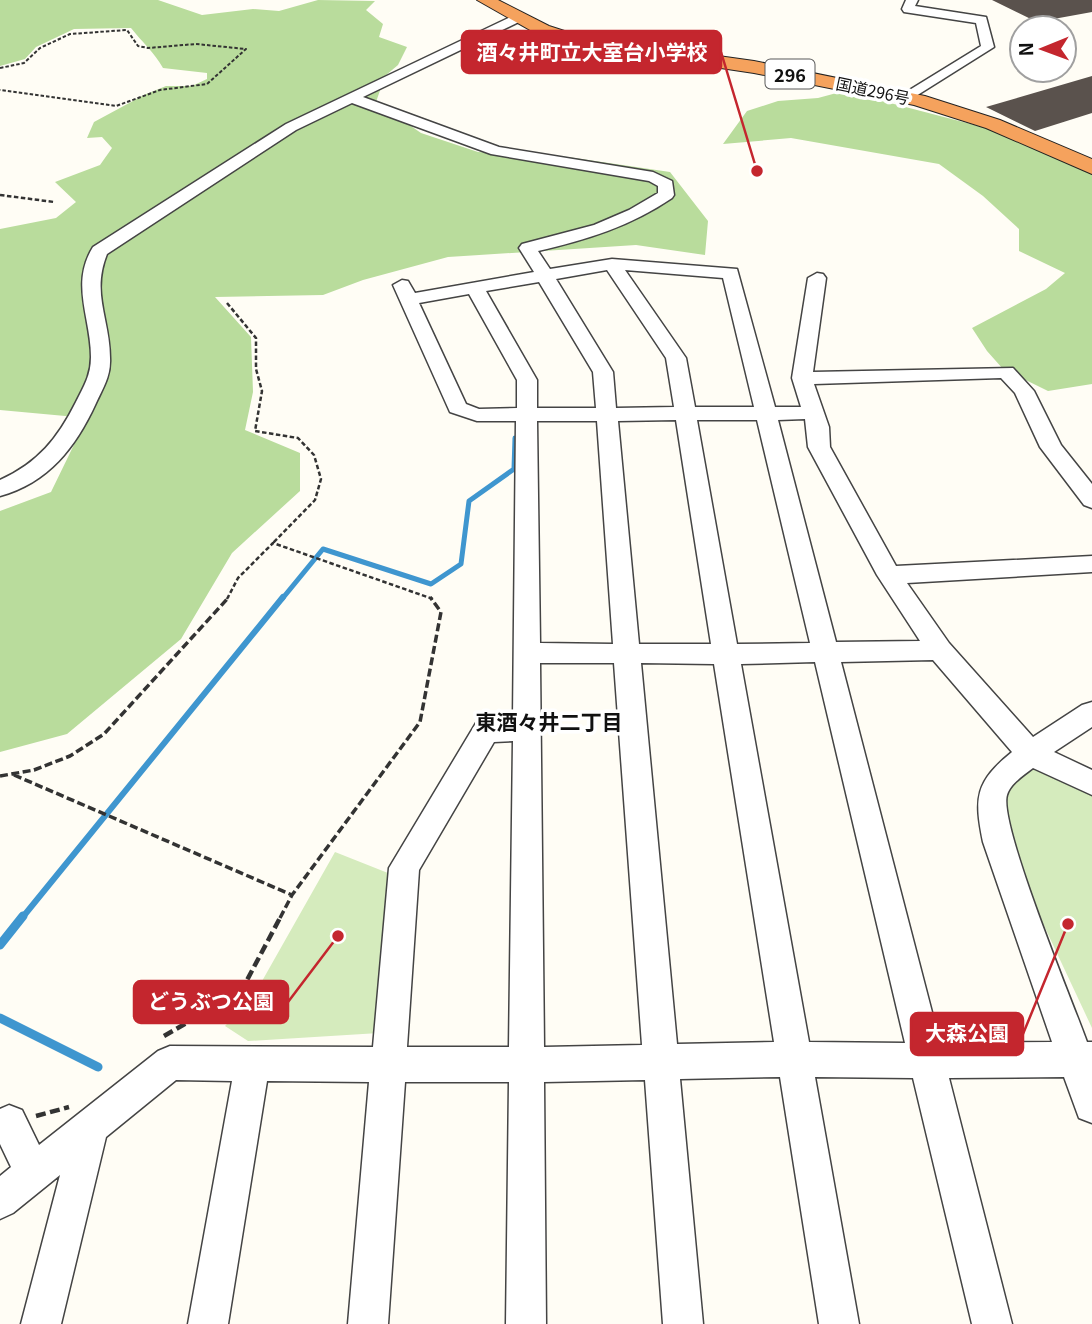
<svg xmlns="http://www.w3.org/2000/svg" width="1092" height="1324" font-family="Georgia,'Noto Sans JP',serif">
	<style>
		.green { fill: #d5ebbd }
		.forest { fill: #b9dc9c }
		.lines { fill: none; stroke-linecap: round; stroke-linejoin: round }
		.stream-far2 { stroke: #3f96cf; stroke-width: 5 }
		.stream-far1 { stroke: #3f96cf; stroke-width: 6 }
		.stream { stroke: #3f96cf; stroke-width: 9 }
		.building { fill: #5a524d }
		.minor-casing { stroke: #444; stroke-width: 3 }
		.highway-casing { stroke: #222; stroke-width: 2 }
		.path-far3 { stroke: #333; stroke-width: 2; stroke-dasharray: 3.5 2; stroke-linecap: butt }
		.path-far2 { stroke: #333; stroke-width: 2.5; stroke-dasharray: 4.5 2.5; stroke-linecap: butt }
		.path-far1 { stroke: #333; stroke-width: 3.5; stroke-dasharray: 8 3.5; stroke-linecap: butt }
		.path { stroke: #333; stroke-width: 4.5; stroke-dasharray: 10 4.5; stroke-linecap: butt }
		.minor { fill: #fff; fill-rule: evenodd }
		.highway { fill: #f5a25d; fill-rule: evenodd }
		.labels { text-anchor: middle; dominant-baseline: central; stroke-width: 7; stroke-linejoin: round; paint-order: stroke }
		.far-street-label { font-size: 16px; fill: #111; stroke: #fff }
		.shield { fill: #fff; stroke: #585858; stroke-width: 2 }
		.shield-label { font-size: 18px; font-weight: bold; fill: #111 }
		.neighbourhood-label { font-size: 21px; font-weight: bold; fill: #111; stroke: #fff }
		.leader { fill: none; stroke: #c4262e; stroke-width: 2.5 }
		.callout-dot { fill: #c4262e; stroke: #fff; stroke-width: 2.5 }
		.callout { fill: #c4262e; stroke: #c4262e; stroke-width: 2.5 }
		.callout-label { font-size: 21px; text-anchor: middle; font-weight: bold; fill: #fff }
	</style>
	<rect width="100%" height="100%" fill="#fffdf5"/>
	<!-- green -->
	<path class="green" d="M1030,754L1092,783V1028L995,821L994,789Z
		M335,852L393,875L379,1033L248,1041L225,1026L253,997Z"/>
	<!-- forest -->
	<path class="forest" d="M0,0H158L202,15L253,9L279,11L318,0L375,1L366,10L383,24L379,37L407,47L398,65L385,76L376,102L421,133L478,152L568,157L670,172L708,221L705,255L636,245L448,257L363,280L323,295L215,297L251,337L253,392L245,430L300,453V491L232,553L181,639L67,734L0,752V511L51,492L87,418L0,410V229L56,218L76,202L55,182L100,165L112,148L102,137L87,138L94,122L144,95L166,86H192L207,79V73L163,68C154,52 142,42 131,28L74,29L36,47L25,59L0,66Z
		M844,91L990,129L1092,171V384L1048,391L1003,369L987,351L972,328L1046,289L1065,273L1019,251V229L983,196L939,164L791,138L723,144L747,111L778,101L818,98Z"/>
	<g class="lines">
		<!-- stream-far2 -->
		<path class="stream-far2" d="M282,599L323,549L431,584L461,564L469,501L514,469L515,438"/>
		<!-- stream-far1 -->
		<path class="stream-far1" d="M22,918L283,597"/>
		<!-- stream -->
		<path class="stream" d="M0,945L23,916
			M0,1018L98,1067"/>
	</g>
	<!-- building -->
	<path class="building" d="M992,0H1092V12L1037,22Z
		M1092,76V113L1035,131L986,107Z"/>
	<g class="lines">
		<!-- minor casing -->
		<g class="minor-casing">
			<path id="minor" d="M906,0H918L915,6L986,17L994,47L908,101L903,100V94L981,46L976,23L904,12L902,9Z
				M519,13L523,14V20L363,97L499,147L653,172L672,181L674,195L672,198C631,226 586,240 538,251L550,269L612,259L737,269L775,407H801L792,378L808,278L817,273L823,274L826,278L813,372L1013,368L1034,391L1061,445L1092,484V508L1084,505L1040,447L1015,393L1001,378L814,384L829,427L830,447L896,566L1092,556V572L907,583L949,643L1033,737L1082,705L1092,702V727L1054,752L1092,770V795L1033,768C1024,775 1010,784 1007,795C998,823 1073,1003 1087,1042H1092V1123L1079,1118L1064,1077L949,1078L1012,1324H972L913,1078L815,1077L859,1324H819L780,1077L680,1079L703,1324H663L645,1080L544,1082L546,1324H506L509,1082H405L388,1324H348L369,1082L267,1081L228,1324H188L232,1081L176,1080L106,1137L61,1324H21L60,1175L13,1213L0,1219V1176L11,1167L0,1144V1109L9,1105L22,1110L39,1145L158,1051L170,1046L373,1047L389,868L476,723L513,718L516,421H477L450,412L393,285L402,280L408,281L415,293L534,272L519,248L522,244L594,225L629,210L658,193V186L649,181L491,154L352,103L296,130L107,254C91,294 110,319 110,358C111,376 103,388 96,403C76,447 48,483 0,496V480C38,463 58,438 76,402C84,386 91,375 91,357C91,318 70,284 93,247L286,124ZM607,270L666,358L674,407L616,408L613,372L556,279ZM625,270L723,278L754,407H695L686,358ZM539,282L593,372L596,408H537V380L486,291ZM469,294L517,380V408L479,409L466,404L419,303ZM805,419L808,447L877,575L920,641L836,642L778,420ZM676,420L711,644H639L618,421ZM697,420H757L810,643L737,644ZM537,421H597L613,644L540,643ZM933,660L1012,752C975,782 974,798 983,842L1052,1042L940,1043L841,662ZM815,662L905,1043L809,1042L741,664ZM540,663H614L642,1045L544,1047ZM641,663L714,664L774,1042L677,1044ZM513,741L509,1047H407L419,870L494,742Z"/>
		</g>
		<!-- highway casing -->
		<g class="highway-casing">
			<path id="highway" d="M477,0H498L549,26L583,37L754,61L925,96L1000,120L1092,159V174L986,128L914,105L754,73L581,47L537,34Z"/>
		</g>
		<!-- path-far3 -->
		<path class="path-far3" d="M0,68L24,63L40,48L70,34L127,30L138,46L148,48L196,44L246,49L207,84L160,90L116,106L0,90"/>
		<!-- path-far2 -->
		<path class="path-far2" d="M0,195L54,202
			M227,303L256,338V369L262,391L255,431L298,438L314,455L321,479L315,500L272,544
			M227,599L238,578L273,543L433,599"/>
		<!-- path-far1 -->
		<path class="path-far1" d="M14,775L292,895
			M0,776L34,770L70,756L104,734L229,597
			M280,918L292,895L420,722L441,612L430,597"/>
		<!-- path -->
		<path class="path" d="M164,1036L221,1003L246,982L281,916
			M36,1116L69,1107"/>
		<!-- minor -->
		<use href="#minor" class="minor"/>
		<!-- highway -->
		<use href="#highway" class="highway"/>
	</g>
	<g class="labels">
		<!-- far-street labels -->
		<g class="far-street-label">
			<text transform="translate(873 90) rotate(12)">国道296号</text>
		</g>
		<!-- shield labels -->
		<rect class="shield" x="765.5" y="59.5" width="49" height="29" rx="5"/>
		<g class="shield-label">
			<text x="790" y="74">296</text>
		</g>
		<!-- neighbourhood labels -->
		<g class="neighbourhood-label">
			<text x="549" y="721">東酒々井二丁目</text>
		</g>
	</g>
	<!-- callouts -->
	<path class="leader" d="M757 171L721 52M338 936L288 1002M1068 924L1023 1034"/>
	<g class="callout-dot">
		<circle cx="757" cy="171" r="7"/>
		<circle cx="338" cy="936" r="7"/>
		<circle cx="1068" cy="924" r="7"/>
	</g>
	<g class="callout">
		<rect x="462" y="31" width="259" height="42" rx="7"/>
		<rect x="134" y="981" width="154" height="42" rx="7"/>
		<rect x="911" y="1013" width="112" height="42" rx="7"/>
	</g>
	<g class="callout-label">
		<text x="592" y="60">酒々井町立大室台小学校</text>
		<text x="211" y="1009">どうぶつ公園</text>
		<text x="967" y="1041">大森公園</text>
	</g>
	<!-- north arrow -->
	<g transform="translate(1043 49) rotate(269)"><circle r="33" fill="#ffffff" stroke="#a0a0a0" stroke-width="2"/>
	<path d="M0-5L12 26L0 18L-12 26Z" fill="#c4262e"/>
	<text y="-10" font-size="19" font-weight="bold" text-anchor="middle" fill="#111111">N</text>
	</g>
</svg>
